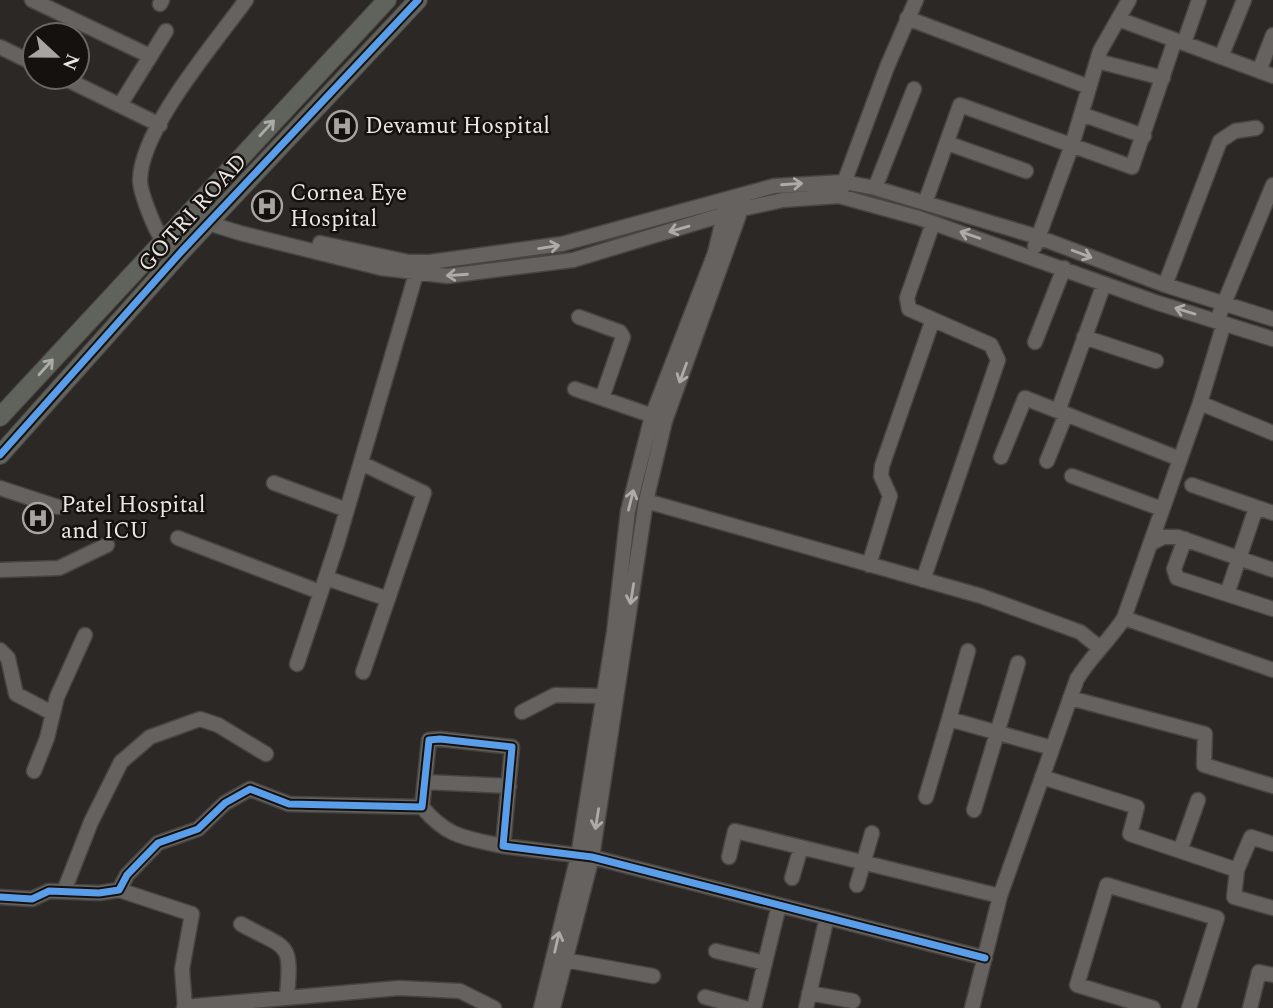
<svg xmlns="http://www.w3.org/2000/svg" width="1273" height="1008" font-family="Spectral,serif">
	<style>
		.lines { fill: none; stroke-linecap: round; stroke-linejoin: round }
		.minor-casing { stroke: #484441; stroke-width: 17 }
		.major-casing { stroke: #484441; stroke-width: 20 }
		.minor { stroke: #666260; stroke-width: 14 }
		.major { stroke: #60625c; stroke-width: 18 }
		.cycleway-casing { stroke: #15110f; stroke-width: 11 }
		.cycleway { stroke: #5a9eea; stroke-width: 7 }
		.oneway { stroke: #adaba6 }
		.oneway2 { stroke: #b0aba8 }
		.labels { text-anchor: middle; dominant-baseline: central; stroke-width: 5; stroke-linejoin: round; paint-order: stroke }
		.poi-label { font-size: 23px; fill: #ece6e3; stroke: #15110f; text-anchor: start }
		.street-label { font-size: 23px; fill: #ece6e3; stroke: #15110f }
	</style>
	<rect width="100%" height="100%" fill="#2c2826"/>
	<g class="lines">
		<!-- minor casing -->
		<g class="minor-casing">
			<path id="minor" d="M32,0L150,56
				M160,4L162,0
				M907,18L1089,87
				M1118,19L1273,76
				M1184,43L1199,0
				M0,47L35,64
				M1221,57L1244,0
				M1097,61L1163,78
				M1259,71L1273,35
				M62,77L160,125
				M120,105L166,31
				M1081,114L1144,136
				M947,143L1026,171
				M875,188L914,89
				M841,191L887,67L916,0
				M925,203L960,105L1132,167L1175,40
				M189,211L208,223L240,233L381,268L447,276L573,260L742,209L783,200L839,196L919,218L1158,303L1273,339
				M320,243L409,262H430L562,244L774,186L844,182L875,188L1038,237L1165,285L1273,319
				M1035,246L1072,145L1100,51L1129,0
				M181,252C175,249 168,245 163,240C155,231 140,192 140,180C141,128 216,42 246,0
				M1165,285L1220,141L1235,131L1256,128
				M1220,313L1273,185
				M579,317L620,332L623,337L602,398
				M1084,337L1156,361
				M1035,342L1064,268
				M575,389L659,418
				M1200,403L1273,433
				M1058,411L1104,284
				M1001,457L1025,398L1180,459
				M1047,461L1066,414
				M361,463L424,493L363,672
				M1072,476L1162,509
				M274,483L347,510
				M1192,485L1273,513
				M0,488L58,507
				M646,501L981,596L1080,632L1100,648
				M178,538L320,592
				M1185,539L1174,569L1177,578L1273,609
				M1150,544L1163,537H1178L1273,570
				M869,565L890,496L881,476L882,466L932,322
				M0,570L59,568L107,545
				M326,578L388,599
				M923,580L998,360L991,345L909,309L907,298L933,223
				M1227,594L1256,508
				M1124,618L1273,670
				M0,650L8,658L16,694L52,713
				M968,651L949,719L1052,748
				M297,664L337,544L416,274
				M1070,698L1205,734L1204,765L1273,786
				M522,712L555,695L604,696
				M34,771L47,738L57,697L85,635
				M1042,777L1137,807L1130,834L1237,870L1234,897L1273,908
				M425,782L509,786
				M926,797L949,719
				M422,807C448,838 466,838 503,846
				M974,810L1018,663
				M1180,851L1198,800
				M729,857L735,831L1000,896
				M1237,870L1251,837L1273,844
				M792,878L801,847
				M857,885L872,833
				M119,890L192,914L182,969L185,1008
				M64,891L91,822L121,762L150,737L200,719L218,725L266,754
				M0,897L32,899L49,891L99,893L119,890L127,875L158,843L198,829L225,803L250,789L289,804L422,807L429,740L440,739L512,747L503,846L592,857L985,958
				M241,924C288,950 292,940 287,996
				M716,951L765,963
				M565,960L653,976
				M809,993L853,1001
				M705,997L745,1008
				M184,1007L399,988L460,991L494,1008
				M541,1008L578,856L614,632L628,511L652,416L715,253L726,207
				M553,1008L592,857L646,501L665,421L743,204
				M754,1008L779,905
				M806,1008L827,917
				M972,1008L1000,896L1077,679C1091,656 1110,640 1124,618L1200,403L1224,323
				M1153,1008L1077,985L1107,885L1217,918L1189,1008
				M1250,1008L1259,972L1273,975"/>
		</g>
		<!-- major casing -->
		<g class="major-casing">
			<path id="major" d="M0,417L387,0
				M0,455L181,252L418,0"/>
		</g>
		<!-- minor -->
		<use href="#minor" class="minor"/>
		<!-- major -->
		<use href="#major" class="major"/>
		<!-- cycleway casing -->
		<g class="cycleway-casing">
			<path id="cycleway" d="M0,455L181,252L418,0
				M0,897L32,899L49,891L99,893L119,890L127,875L158,843L198,829L225,803L250,789L289,804L422,807L429,740L440,739L512,747L503,846L592,857L985,958"/>
		</g>
		<!-- cycleway -->
		<use href="#cycleway" class="cycleway"/>
	</g>
	<!-- one-way arrows -->
	<defs><path id="oneway-shaft" d="M-6 0H5M1.5-3L5.5 0L1.5 3" fill="none" stroke-width="1.6" stroke-linecap="round" stroke-linejoin="round" transform="scale(1.75)"/></defs>
	<g class="oneway">
		<use href="#oneway-shaft" transform="translate(267 128) rotate(-47)"/>
		<use href="#oneway-shaft" transform="translate(46 367) rotate(-48)"/>
	</g>
	<g class="oneway2">
		<use href="#oneway-shaft" transform="translate(792 184) rotate(-4)"/>
		<use href="#oneway-shaft" transform="translate(679 229) rotate(164)"/>
		<use href="#oneway-shaft" transform="translate(970 235) rotate(-161)"/>
		<use href="#oneway-shaft" transform="translate(549 247) rotate(-9)"/>
		<use href="#oneway-shaft" transform="translate(1082 254) rotate(21)"/>
		<use href="#oneway-shaft" transform="translate(457 275) rotate(176)"/>
		<use href="#oneway-shaft" transform="translate(1185 311) rotate(-163)"/>
		<use href="#oneway-shaft" transform="translate(683 373) rotate(110)"/>
		<use href="#oneway-shaft" transform="translate(631 500) rotate(-76)"/>
		<use href="#oneway-shaft" transform="translate(632 594) rotate(99)"/>
		<use href="#oneway-shaft" transform="translate(597 819) rotate(99)"/>
		<use href="#oneway-shaft" transform="translate(557 942) rotate(-77)"/>
	</g>
	<!-- icons -->
	<defs>
		<g id="hospital-ring" transform="scale(1.575)"><circle r="9.5" fill="#15110f" stroke="#a9a4a1" stroke-width="1.5"/><path d="M-5-5h3v3.5h4V-5h3V5h-3V1.5h-4V5h-3Z" fill="#a9a4a1"/></g>
	</defs>
	<g fill-rule="evenodd">
		<use href="#hospital-ring" x="342" y="126"/>
		<use href="#hospital-ring" x="267" y="206"/>
		<use href="#hospital-ring" x="38" y="518"/>
	</g>
	<g class="labels">
		<!-- poi labels -->
		<g class="poi-label">
			<text x="365" y="126">Devamut Hospital</text>
			<text x="290" y="193">Cornea Eye<tspan x="290" dy="26">Hospital</tspan></text>
			<text x="61" y="505">Patel Hospital<tspan x="61" dy="26">and ICU</tspan></text>
		</g>
		<!-- street labels -->
		<g class="street-label">
			<text transform="translate(193 213) rotate(-48)">GOTRI ROAD</text>
		</g>
	</g>
	<!-- north arrow -->
	<g transform="translate(56 56) rotate(112)"><circle r="33" fill="#15110f" stroke="#6b6664" stroke-width="2"/>
	<path d="M0-5L12 26L0 18L-12 26Z" fill="#a9a4a1"/>
	<text y="-10" font-size="19" font-weight="bold" text-anchor="middle" fill="#ece6e3">N</text>
	</g>
</svg>
